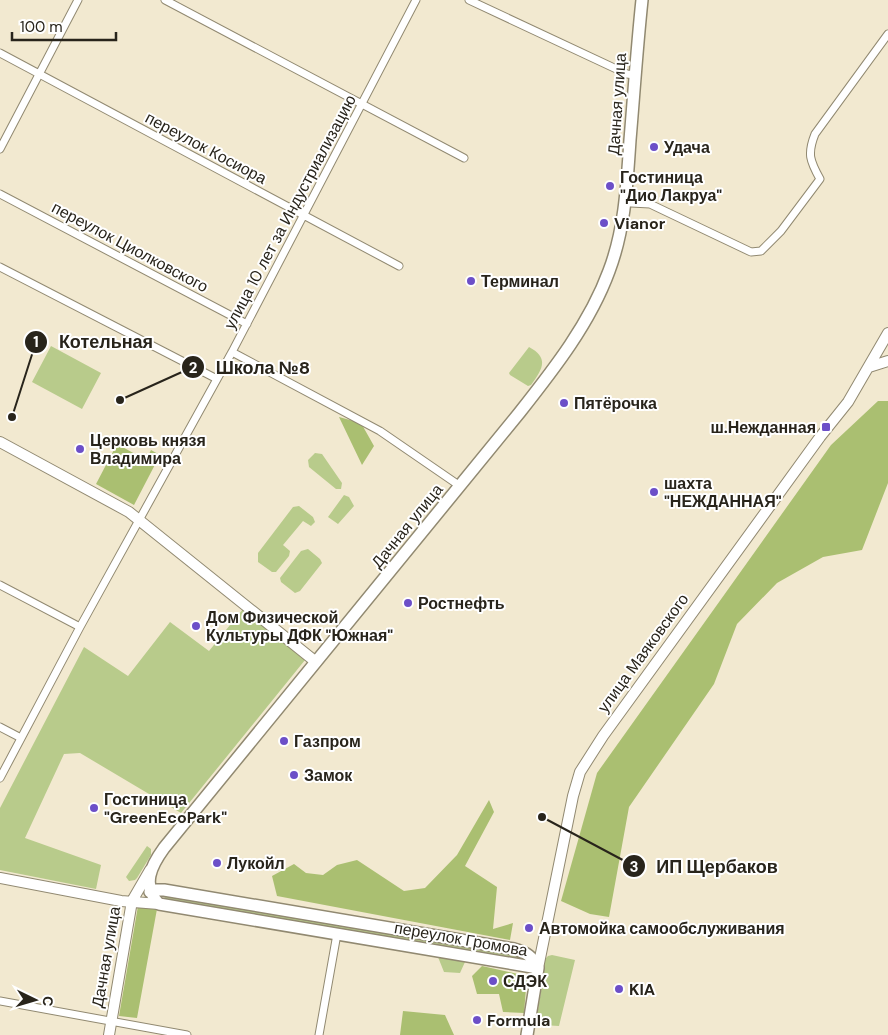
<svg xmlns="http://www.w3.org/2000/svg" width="888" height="1035" font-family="'DM Sans',sans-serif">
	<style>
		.green { fill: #b8cb8b }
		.forest { fill: #aabf71 }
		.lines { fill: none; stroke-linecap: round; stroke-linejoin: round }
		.street-casing { stroke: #918971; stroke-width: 9 }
		.secondary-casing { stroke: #918971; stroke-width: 12 }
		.primary-casing { stroke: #918971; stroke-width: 14 }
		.street { stroke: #fff; stroke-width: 7 }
		.secondary { stroke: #fff; stroke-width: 10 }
		.primary { stroke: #fff; stroke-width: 11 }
		.poi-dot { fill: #6c4fc8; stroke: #fff; stroke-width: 2 }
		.labels { text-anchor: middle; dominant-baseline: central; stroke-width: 4; stroke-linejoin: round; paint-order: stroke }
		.street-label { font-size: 16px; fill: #28241b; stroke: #fff }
		.poi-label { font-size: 16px; font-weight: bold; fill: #28241b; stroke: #fff; text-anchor: start }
		.leader { fill: none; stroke: #28241b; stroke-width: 2 }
		.callout-dot { fill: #28241b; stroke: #fff; stroke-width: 2 }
		.mark-label { font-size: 15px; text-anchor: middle; font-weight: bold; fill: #fff }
		.callout-label { font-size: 18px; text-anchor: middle; font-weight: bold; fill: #28241b; stroke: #fff; stroke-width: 4; stroke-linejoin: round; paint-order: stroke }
	</style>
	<rect width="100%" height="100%" fill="#f2e9d0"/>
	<!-- green -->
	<path class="green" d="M51,346L101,373L82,409L32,382Z
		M529,347C550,358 542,370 531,385L528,386L510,375L509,373Z
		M315,453L322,454L342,483L341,489H336L309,467L308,460Z
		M344,495L349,497L354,506L338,524L328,517Z
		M299,506L313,517L315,522L311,526L303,521L283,545L290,551L289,556L276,572H272L258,562V553L293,507Z
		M308,549L320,559L322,563L300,591L295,593L281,582L280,578L301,551Z
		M243,609L305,660L181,813L80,753L64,754L25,838L101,865L96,889L0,870V808L84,647L128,676L170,622L209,651Z
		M147,846L151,849V855L137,878L135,880L129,881L126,877Z
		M165,895L518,955L517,961L164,901Z
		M552,955L575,960L559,1026L542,1025L536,1021L543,980V961L548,956Z
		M438,957L465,962L460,973L444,972Z"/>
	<!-- forest -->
	<path class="forest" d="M878,401H888V483L862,550L823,557L777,583L737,624L714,684L629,807L609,917L590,914L561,901L597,773L831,445Z
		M339,417L361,423L374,446L362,465Z
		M117,444L146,460L151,450L160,455L134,505L96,484Z
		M489,800L494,812L465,866L497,887L493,929L513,923L510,940L277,896L272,876L294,864L306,873L323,875L337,865L357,860L404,891L425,888L457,855Z
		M138,906L157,909L137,1018L119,1016Z
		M482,966L527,976L524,1013L503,1012L499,994H477L472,976Z
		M403,1011L445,1015L454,1035H400Z"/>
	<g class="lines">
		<!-- street casing -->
		<g class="street-casing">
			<path id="street" d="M165,0L464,158
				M469,0L627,74L635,75
				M0,53L399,266
				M0,149L78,0
				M0,194L247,324
				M631,203L650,204L751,252L761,251L781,231L820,179C810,161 807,154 815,134L888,34
				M0,267L217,379
				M232,352L380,431L460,486
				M0,585L80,627
				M0,727L21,738
				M0,778L80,627L232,352L416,0
				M0,1001L187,1035
				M319,1035L337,934"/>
		</g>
		<!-- secondary casing -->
		<g class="secondary-casing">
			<path id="secondary" d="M869,367L888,361
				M0,442L129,512L316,662
				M0,878L121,901L159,904
				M538,968L573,796L580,772L603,736L820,437L848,402L888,333
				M109,1035L132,901L150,870"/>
		</g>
		<!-- primary casing -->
		<g class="primary-casing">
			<path id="primary" d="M150,892L155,890H164L514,949C526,952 533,957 538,968L159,904C141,885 151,866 164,848L520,412C554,369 590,323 609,271C625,229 627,184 630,140C634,93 637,47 642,0
				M527,1035L538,968"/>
		</g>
		<!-- street -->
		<use href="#street" class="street"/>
		<!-- secondary -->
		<use href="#secondary" class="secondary"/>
		<!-- primary -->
		<use href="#primary" class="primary"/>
	</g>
	<!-- markers -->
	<g class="poi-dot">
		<circle cx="654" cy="147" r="5"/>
		<circle cx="610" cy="186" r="5"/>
		<circle cx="604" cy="223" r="5"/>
		<circle cx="471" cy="281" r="5"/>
		<circle cx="564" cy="403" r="5"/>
		<rect x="821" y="422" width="10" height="10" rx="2.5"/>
		<circle cx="80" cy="449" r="5"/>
		<circle cx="654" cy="492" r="5"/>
		<circle cx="408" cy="603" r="5"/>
		<circle cx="196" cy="626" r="5"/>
		<circle cx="284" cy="741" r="5"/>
		<circle cx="294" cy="775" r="5"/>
		<circle cx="94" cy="808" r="5"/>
		<circle cx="217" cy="863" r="5"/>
		<circle cx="529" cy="928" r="5"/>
		<circle cx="493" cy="981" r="5"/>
		<circle cx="619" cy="989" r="5"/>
		<circle cx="477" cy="1020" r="5"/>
	</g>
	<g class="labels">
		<!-- street labels -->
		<g class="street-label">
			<text transform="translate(617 104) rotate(-86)">Дачная улица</text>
			<text transform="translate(206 148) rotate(28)">переулок Косиора</text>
			<text transform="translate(290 212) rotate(-62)">улица 10 лет за Индустриализацию</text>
			<text transform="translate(130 247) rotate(28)">переулок Циолковского</text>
			<text transform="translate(407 526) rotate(-51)">Дачная улица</text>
			<text transform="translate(643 653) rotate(-54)">улица Маяковского</text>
			<text transform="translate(461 939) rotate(10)">переулок Громова</text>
			<text transform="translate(106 957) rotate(-80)">Дачная улица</text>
		</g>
		<!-- poi labels -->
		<g class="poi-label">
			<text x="664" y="147">Удача</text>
			<text x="620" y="177">Гостиница<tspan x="620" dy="18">"Дио Лакруа"</tspan></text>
			<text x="614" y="223">Vianor</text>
			<text x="481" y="281">Терминал</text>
			<text x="574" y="403">Пятёрочка</text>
			<text x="816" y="427" text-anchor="end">ш.Нежданная</text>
			<text x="90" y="440">Церковь князя<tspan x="90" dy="18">Владимира</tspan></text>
			<text x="664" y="483">шахта<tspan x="664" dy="18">"НЕЖДАННАЯ"</tspan></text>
			<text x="418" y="603">Ростнефть</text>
			<text x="206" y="617">Дом Физической<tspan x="206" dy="18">Культуры ДФК "Южная"</tspan></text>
			<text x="294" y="741">Газпром</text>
			<text x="304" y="775">Замок</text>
			<text x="104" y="799">Гостиница<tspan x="104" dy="18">"GreenEcoPark"</tspan></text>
			<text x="227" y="863">Лукойл</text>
			<text x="539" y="928">Автомойка самообслуживания</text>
			<text x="503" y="981">СДЭК</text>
			<text x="629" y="989">KIA</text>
			<text x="487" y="1020">Formula</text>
		</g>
	</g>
	<!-- callouts -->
	<path class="leader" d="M12 417L36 342M120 400L193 367M542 817L634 866"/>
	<g class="callout-dot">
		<circle cx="12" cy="417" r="5"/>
		<circle cx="120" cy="400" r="5"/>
		<circle cx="542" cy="817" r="5"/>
		<circle cx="36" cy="342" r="12"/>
		<circle cx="193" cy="367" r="12"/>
		<circle cx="634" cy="866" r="12"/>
	</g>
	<g class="mark-label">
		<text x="36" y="347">1</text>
		<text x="193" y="373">2</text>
		<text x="634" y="872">3</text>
	</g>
	<g class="callout-label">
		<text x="106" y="348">Котельная</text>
		<text x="263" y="374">Школа №8</text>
		<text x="717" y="873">ИП Щербаков</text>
	</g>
	<!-- north arrow -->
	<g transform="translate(35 1000) rotate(95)" stroke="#ffffff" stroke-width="4" paint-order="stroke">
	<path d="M0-4L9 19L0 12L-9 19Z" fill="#28241b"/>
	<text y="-8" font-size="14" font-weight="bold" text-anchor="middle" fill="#28241b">С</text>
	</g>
	<!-- scale -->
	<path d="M12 32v8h104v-8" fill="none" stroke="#28241b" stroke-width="2.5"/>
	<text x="20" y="32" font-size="15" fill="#28241b" stroke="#ffffff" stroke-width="4" paint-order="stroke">100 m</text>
</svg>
